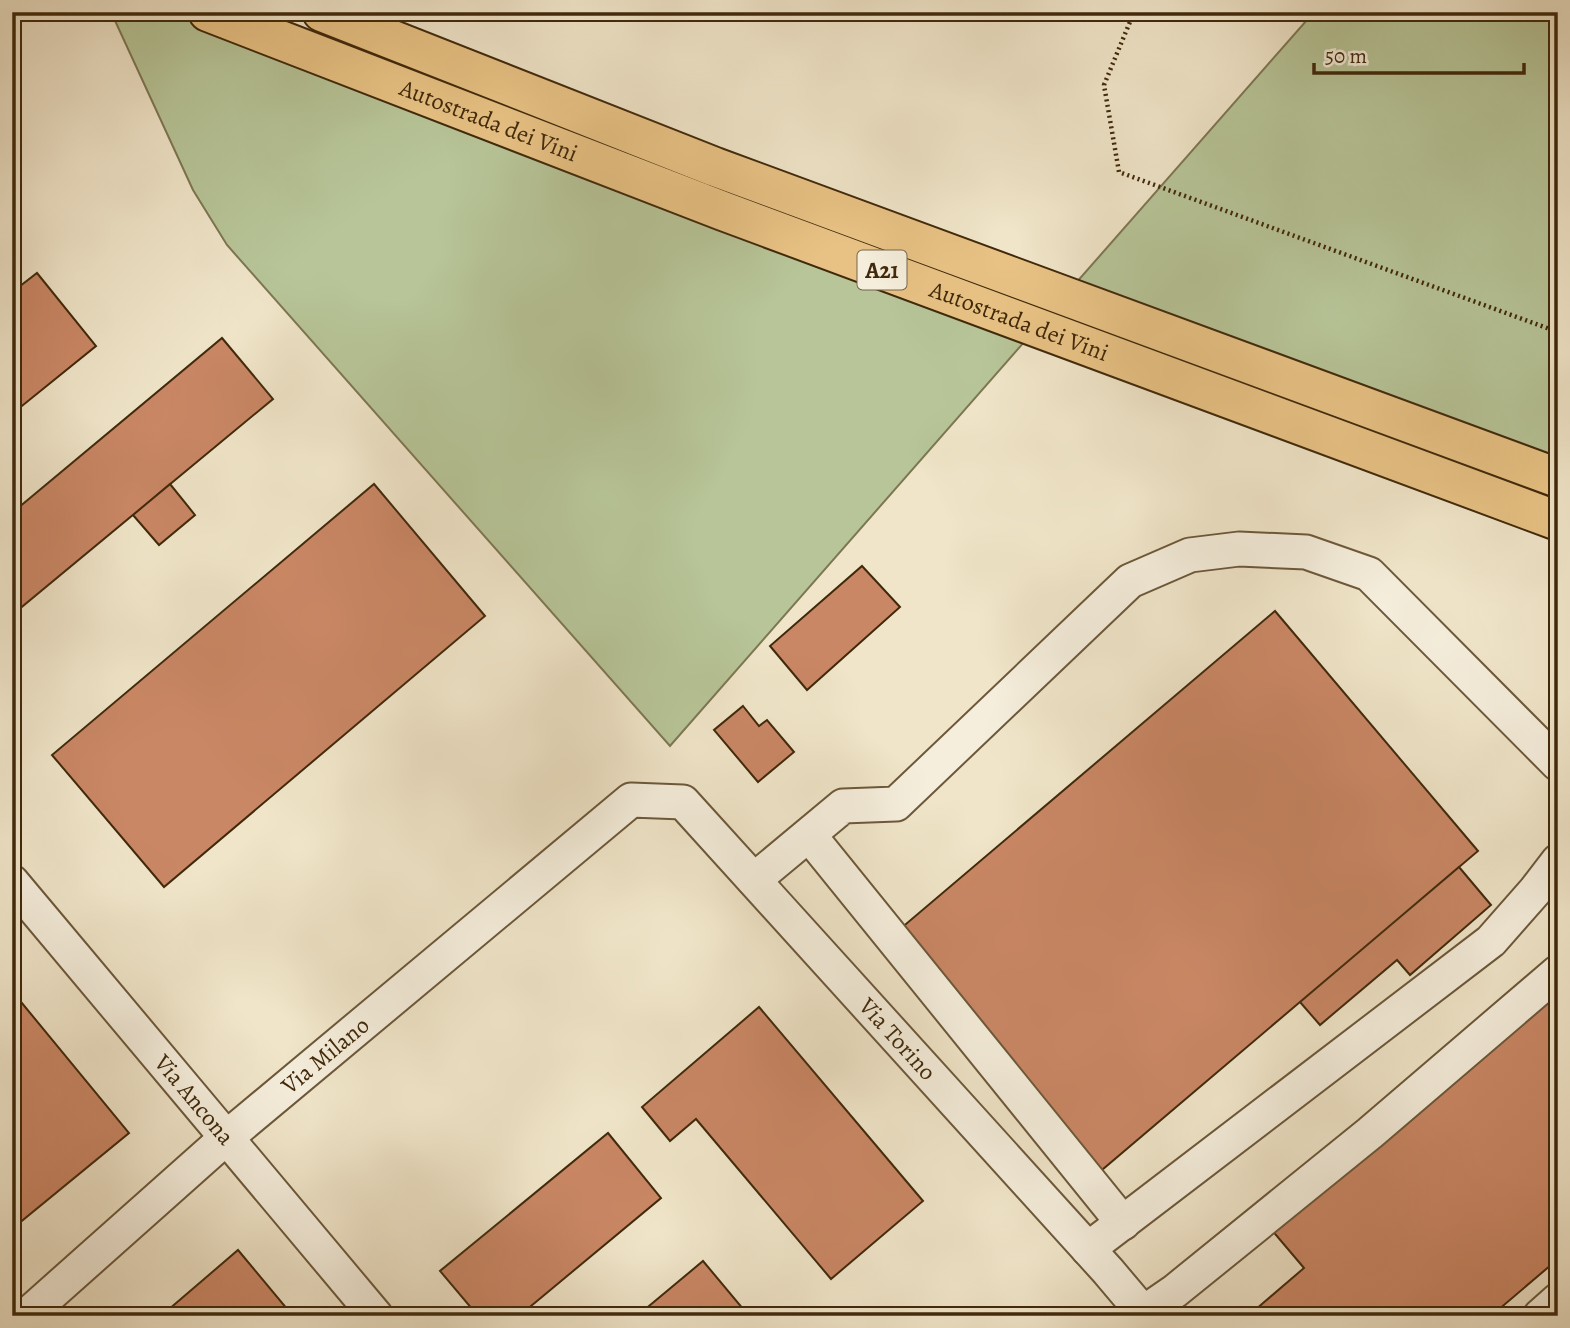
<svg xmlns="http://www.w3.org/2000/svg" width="1570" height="1328" font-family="Alegreya,serif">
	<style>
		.green { fill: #b7c598; stroke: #7c7752; stroke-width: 2 }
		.building { fill: #ca8765; stroke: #40290b; stroke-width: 2 }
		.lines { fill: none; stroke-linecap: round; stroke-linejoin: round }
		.minor-casing { stroke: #6c583a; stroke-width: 37 }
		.highway-casing { stroke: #40290b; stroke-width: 42 }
		.path { stroke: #40290b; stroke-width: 4.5; stroke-dasharray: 2 3.5; stroke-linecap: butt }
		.minor { stroke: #f5eedc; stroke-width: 33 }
		.highway { stroke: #e8c284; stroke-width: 38 }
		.labels { text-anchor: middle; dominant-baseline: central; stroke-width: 5; stroke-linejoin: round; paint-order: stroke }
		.shield { fill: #f5eedc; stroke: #76644a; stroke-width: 2 }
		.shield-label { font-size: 23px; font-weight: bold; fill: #40290b }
		.street-label { font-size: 24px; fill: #40290b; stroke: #f5eedc }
	</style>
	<rect width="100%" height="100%" fill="#f0e5c9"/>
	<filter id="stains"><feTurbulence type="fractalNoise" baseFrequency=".00286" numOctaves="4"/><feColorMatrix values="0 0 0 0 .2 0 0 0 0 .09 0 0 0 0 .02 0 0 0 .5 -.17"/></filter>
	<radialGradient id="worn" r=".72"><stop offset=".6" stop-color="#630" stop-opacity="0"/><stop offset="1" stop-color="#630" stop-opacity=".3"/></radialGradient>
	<!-- green -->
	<path class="green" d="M111,12H197L1039,325L1314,12H1558V527L1039,325L670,746L227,245L193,190Z"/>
	<!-- building -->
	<path class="building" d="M37,273L96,346L12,414V287L15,290Z
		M222,338L273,399L12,615V513Z
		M170,484L195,515L159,545L133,515Z
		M374,484L485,616L164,887L52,755Z
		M862,566L900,607L807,690L770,646Z
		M1275,611L1478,851L1096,1175L893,935Z
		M743,706L759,726L767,720L794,752L758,782L714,730Z
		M1459,867L1491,905L1410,975L1397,960L1320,1025L1300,1002Z
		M1553,989L1558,994V1259L1491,1316H1248L1304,1268L1270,1228Z
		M12,991L129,1133L18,1224L12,1217Z
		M759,1007L923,1201L831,1279L696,1119L670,1141L642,1107Z
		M608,1133L661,1198L519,1316H478L440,1271Z
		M238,1250L293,1316H161Z
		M703,1261L749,1316H637Z"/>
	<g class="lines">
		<!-- minor casing -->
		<g class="minor-casing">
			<g id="minor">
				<path d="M809,835L1123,1223"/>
				<path d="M754,880L843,806L896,804L1130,581L1190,555L1239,549L1306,552L1369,574L1558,764"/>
				<path id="s1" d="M12,882L376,1316"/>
				<path d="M1088,1249L1491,941L1535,891L1558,861"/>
				<path d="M1143,1313L1175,1291L1370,1133L1558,972"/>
				<path id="s2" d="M26,1316L226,1138L631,800L683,802L1108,1271L1146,1316"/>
				<path d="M1540,1316L1558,1300"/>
			</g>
		</g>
		<!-- highway casing -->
		<g class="highway-casing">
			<g id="highway">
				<path id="s3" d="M208,12L723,211L1558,521"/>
				<path d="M322,12L715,167L1558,478"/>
			</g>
		</g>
		<!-- path -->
		<path class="path" d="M1134,12L1104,85L1119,172L1558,332"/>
		<!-- minor -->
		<use href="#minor" class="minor"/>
		<!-- highway -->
		<use href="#highway" class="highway"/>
	</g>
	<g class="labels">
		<!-- shield labels -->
		<rect class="shield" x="857.5" y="250.5" width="49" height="39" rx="5"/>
		<g class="shield-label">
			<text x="882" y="270">A21</text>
		</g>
		<!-- street labels -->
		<g class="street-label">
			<text stroke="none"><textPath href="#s3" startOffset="301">Autostrada dei Vini</textPath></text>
			<text stroke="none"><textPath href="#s3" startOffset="868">Autostrada dei Vini</textPath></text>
			<text stroke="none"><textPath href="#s2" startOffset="1167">Via Torino</textPath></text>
			<text stroke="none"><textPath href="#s2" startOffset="397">Via Milano</textPath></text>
			<text stroke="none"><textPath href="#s1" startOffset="284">Via Ancona</textPath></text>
		</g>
	</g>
	<!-- margin -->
	<rect width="1570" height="1328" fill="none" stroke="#f0e5c9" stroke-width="42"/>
	<rect x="14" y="14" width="1542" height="1300" fill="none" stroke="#40290b" stroke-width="3.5"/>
	<rect x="21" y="21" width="1528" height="1286" fill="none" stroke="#40290b" stroke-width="2"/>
	<!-- scale -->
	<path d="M1314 63v10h210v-10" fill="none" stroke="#40290b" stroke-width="3.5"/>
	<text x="1325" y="63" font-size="21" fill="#40290b" stroke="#f5eedc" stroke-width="5" paint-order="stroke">50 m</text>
	<rect width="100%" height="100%" filter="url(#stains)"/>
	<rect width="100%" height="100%" fill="url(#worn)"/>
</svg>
